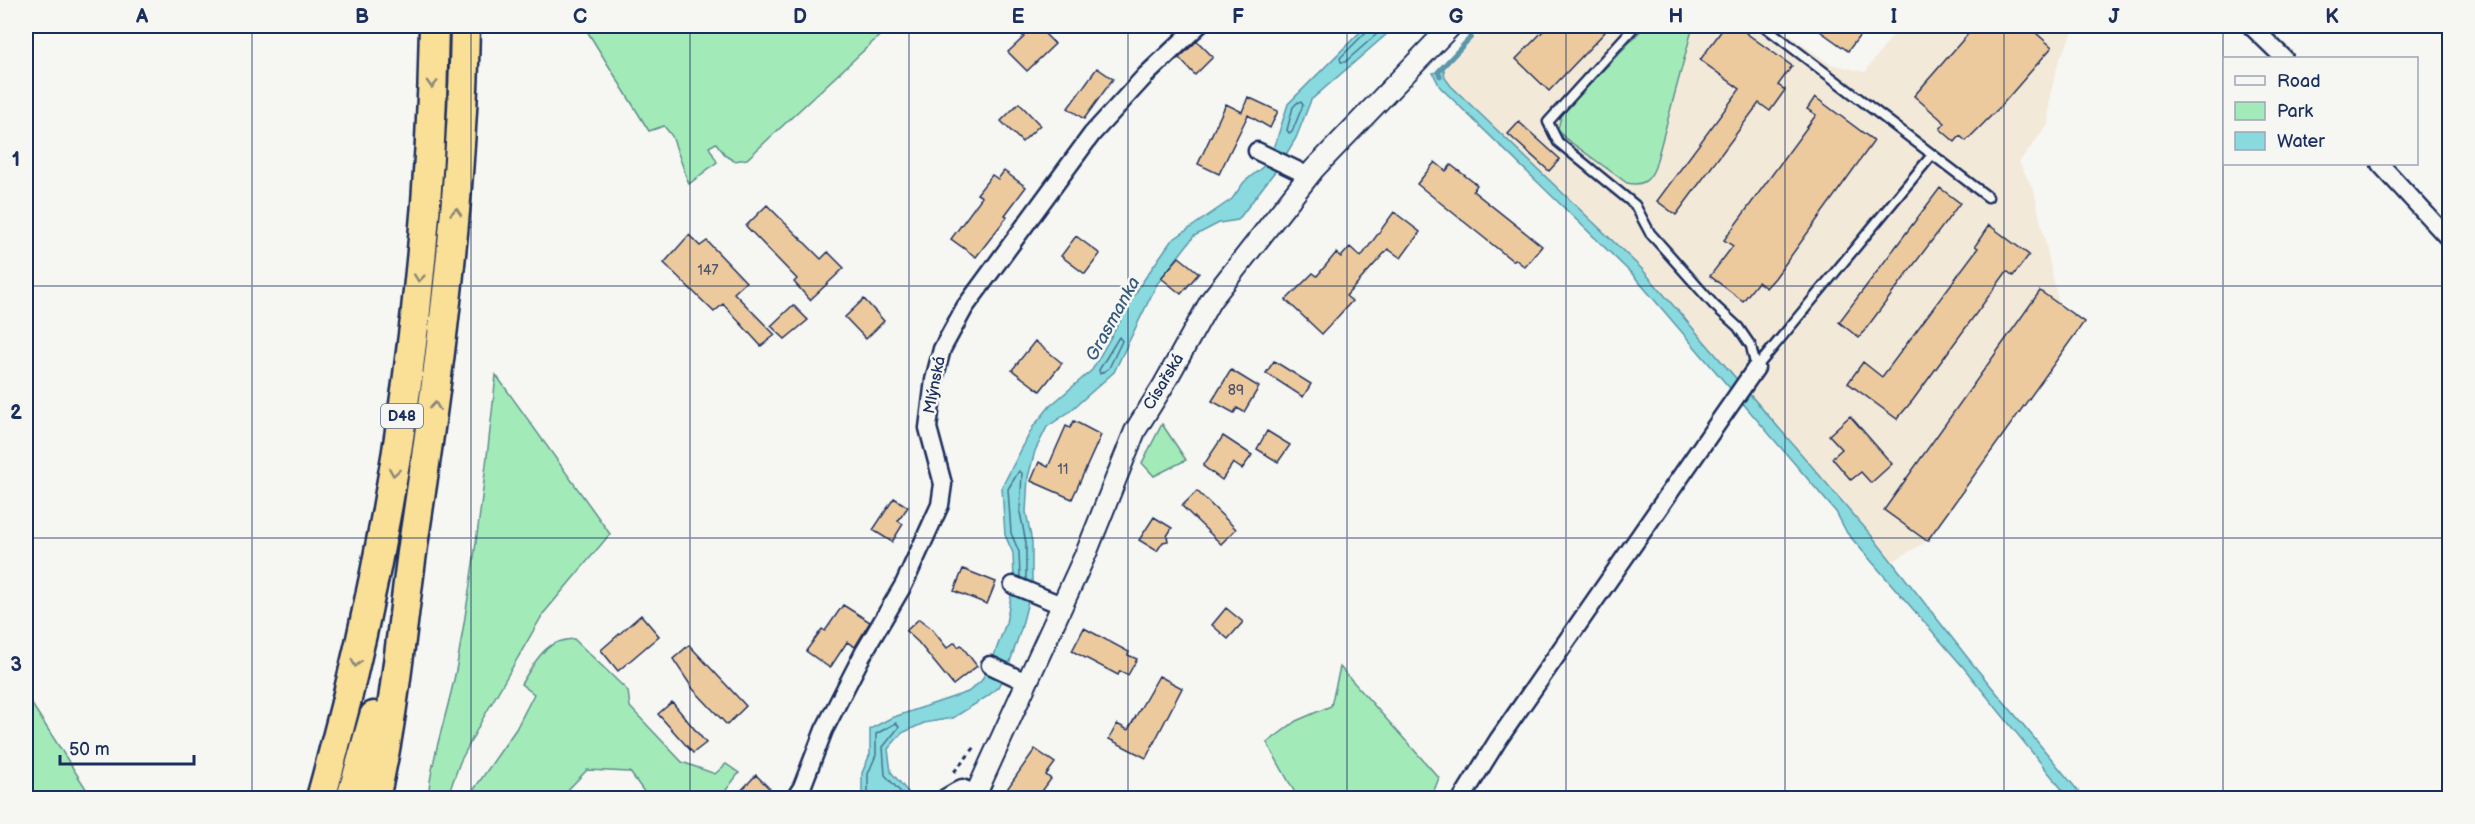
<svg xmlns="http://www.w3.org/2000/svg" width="2475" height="824" font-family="'Balsamiq Sans',sans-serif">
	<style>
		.built { fill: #f3e9d9 }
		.green { fill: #a2ebb9; stroke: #5e8d8c; stroke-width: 1.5 }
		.water { fill: #88dade; stroke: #5c96ab; stroke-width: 1.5 }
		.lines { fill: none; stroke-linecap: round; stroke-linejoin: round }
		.shore { stroke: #477391; stroke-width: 1.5 }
		.stream { stroke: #5c96ab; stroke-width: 5 }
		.building { fill: #edca9e; stroke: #1b2f5e; stroke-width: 1.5 }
		.service-casing { stroke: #1b2f5e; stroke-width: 13 }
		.minor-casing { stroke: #1b2f5e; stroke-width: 21 }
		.tertiary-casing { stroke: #1b2f5e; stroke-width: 24 }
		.motorway-casing { stroke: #1b2f5e; stroke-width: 33 }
		.path { stroke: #1b2f5e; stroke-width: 3; stroke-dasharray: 4.5 4.5; stroke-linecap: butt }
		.service { stroke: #f6f6f2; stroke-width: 8 }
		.minor { stroke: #f6f6f2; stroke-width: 16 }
		.tertiary { stroke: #f6f6f2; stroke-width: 20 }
		.motorway { stroke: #fadf96; stroke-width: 28 }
		.oneway { stroke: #8a877a }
		.grid { fill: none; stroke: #1b2f5e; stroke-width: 1.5; stroke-opacity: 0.55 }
		.labels { text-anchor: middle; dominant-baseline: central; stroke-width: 5; stroke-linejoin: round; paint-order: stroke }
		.number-label { font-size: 14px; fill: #50566e }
		.shield { fill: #f6f6f2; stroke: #5d6b8a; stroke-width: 1.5 }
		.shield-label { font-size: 15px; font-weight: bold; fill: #1b2f5e }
		.street-label { font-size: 16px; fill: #1b2f5e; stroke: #f6f6f2 }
		.water-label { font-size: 18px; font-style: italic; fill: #365a7e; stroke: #f6f6f2 }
		.neatline { fill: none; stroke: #1b2f5e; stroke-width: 2 }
		.grid-label { font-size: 20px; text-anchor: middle; font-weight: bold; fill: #1b2f5e }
	</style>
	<rect width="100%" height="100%" fill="#f6f6f2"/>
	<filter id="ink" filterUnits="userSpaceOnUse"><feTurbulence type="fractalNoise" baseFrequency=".0167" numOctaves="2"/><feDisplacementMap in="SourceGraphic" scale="12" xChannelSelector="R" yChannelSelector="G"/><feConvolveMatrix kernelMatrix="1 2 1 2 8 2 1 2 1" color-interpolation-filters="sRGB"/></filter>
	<g filter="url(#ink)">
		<!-- built -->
		<path class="built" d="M1485,26H1776L1830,64L1865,72L1900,26H2076L2059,60L2050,95L2048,125L2019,162L2034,191L2059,305L2084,322L1927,541L1892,562L1641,268L1451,86L1445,78L1444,70Z"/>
		<!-- green -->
		<path class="green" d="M584,26H890L747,159L734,161L726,156L716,143L709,147L717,162L689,184L672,136L664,126L649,131Z
			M1645,26H1693L1655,167C1649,182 1642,186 1627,183L1565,138L1558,128L1562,114Z
			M496,375L610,534L543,614L482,720L460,762L447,798H428C432,753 449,710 457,665C474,568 486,472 496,375Z
			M1162,424L1186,460L1154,476L1142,463Z
			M574,639L628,691L630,707L682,762L715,774L726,764L739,773L720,798H645L647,796L630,772L587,770L560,798H468L516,729L534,694L521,684C536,661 544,640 574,639Z
			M1340,667L1439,778L1431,798H1298L1267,743L1296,721L1331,706Z
			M26,695L92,798H26Z"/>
		<!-- water -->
		<path class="water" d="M1366,26H1396L1311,100L1296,138L1279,166L1238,220L1219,223L1194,236L1157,284L1114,372L1069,412L1047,427L1035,451L1028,477L1026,512L1032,542V586L1021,629L1008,668L998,687L988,696L953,718L924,723L902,733L888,749L891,772L913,798H862V773L870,754V729L891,718L968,692L981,681L992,661L1006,623L1014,579L1013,553L1005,535L1002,487L1033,427L1050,406L1092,370L1141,284L1171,241L1232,199L1244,182L1270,161L1288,104Z
			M1444,70L1445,78L1451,86L1641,268L1871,535L1971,662L2084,798H2069L1964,668L1847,533L1836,512L1633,275L1440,87L1433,73Z"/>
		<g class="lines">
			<!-- shore -->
			<path class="shore" d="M1368,26L1366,32L1340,58L1341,62H1345L1386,26
				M1298,102H1301L1303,105L1292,132L1289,133L1287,130L1293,107Z
				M1119,337L1122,341L1109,368L1100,374L1099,370Z
				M1020,577L1019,552L1011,533L1008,489L1019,471L1022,473L1020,512L1026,543V580
				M868,798V774L876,755V734L896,723L899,727L883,747L885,775L906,798"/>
			<!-- stream -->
			<path class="stream" d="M1440,76L1438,72L1471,37L1463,26"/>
		</g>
		<!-- building -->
		<path class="building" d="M1012,26H1037L1055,44L1027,71L1008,52L1024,37Z
			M1548,26H1598L1605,32L1549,91L1516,59Z
			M1725,26H1750L1746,33L1792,66L1778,85L1785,90L1770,111L1759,103L1676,215L1657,201L1740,89L1700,60Z
			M1813,26H1867L1848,51Z
			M1975,26H2028L2052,47L2000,107L1966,141L1960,136L1955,142L1940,129L1945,123L1914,96Z
			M1197,41L1213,57L1195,75L1179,58Z
			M1097,68L1113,79L1084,119L1068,108Z
			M1248,97L1278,111L1270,128L1248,115L1219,174L1198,164L1226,104L1242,112Z
			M1815,97L1874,141L1775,278L1766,288L1758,282L1743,301L1710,276L1733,246L1724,240L1816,115L1807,109Z
			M1019,103L1040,125L1022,142L1001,121Z
			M1519,122L1560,159L1549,171L1508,134Z
			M1435,162L1446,171L1451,165L1477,185L1473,191L1542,246L1525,267L1515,259L1513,261L1417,184Z
			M1004,171L1026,187L1005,215L1007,217L976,257L951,239L982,197L977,194L992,175L998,179Z
			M1940,188L1960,203L1859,338L1839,322Z
			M767,205L821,259L828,252L844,268L810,300L794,282L797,279L746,226Z
			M1394,212L1420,232L1401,258L1388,249L1346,296L1352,301L1322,334L1286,300L1313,273L1317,276L1336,253L1341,257L1350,247L1361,257Z
			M1989,225L2029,255L2013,276L2007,271L1913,400L1897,419L1848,383L1863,362L1882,377L1978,248L1975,246Z
			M689,235L700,246L707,241L746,282L734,293L775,335L761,346L723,304L714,312L664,263Z
			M1076,236L1100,254L1085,274L1061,256Z
			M1179,257L1199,273L1181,294L1161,278Z
			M2040,291L2084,322L1927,541L1884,510Z
			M864,299L884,321L866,339L845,317Z
			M793,305L808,320L785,339L771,326Z
			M1035,341L1062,363L1040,391L1012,370Z
			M1274,361L1311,384L1303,397L1266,373Z
			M1231,370L1259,387L1244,412L1237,408L1234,413L1212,401Z
			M1850,416L1892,464L1871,483L1861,472L1851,480L1832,458L1842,449L1829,435Z
			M1074,421L1101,435L1072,499L1031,481L1039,462L1048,467L1066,426L1070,428Z
			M1267,431L1290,445L1278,462L1257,449Z
			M1223,436L1252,455L1242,469L1233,463L1222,480L1203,466Z
			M1197,491L1236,529L1221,544L1182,506Z
			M894,498L908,507L898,521L903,524L892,542L873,530Z
			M1154,517L1172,528L1167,536L1168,541L1163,542L1157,551L1139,540Z
			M963,569L996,582L987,604L954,591Z
			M843,605L870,622L855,647L847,642L830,668L806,651L822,629L825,631Z
			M1226,608L1243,622L1228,639L1212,625Z
			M641,615L659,636L618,671L601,650Z
			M919,619L931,628L947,648L955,642L958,647L961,645L977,666L953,685L918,642L906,631Z
			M1084,628L1129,652L1128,655L1137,659L1128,675L1120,671L1118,675L1072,651Z
			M689,645L746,706L727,725L693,689L673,659Z
			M1159,676L1182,688L1146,758L1109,739L1117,724L1128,730Z
			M672,702L706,743L693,753L658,714Z
			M1035,749L1055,763L1046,775L1051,779L1037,798H1012L1005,792Z
			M756,775L770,789L760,798H734Z"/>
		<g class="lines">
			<!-- service casing -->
			<g class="service-casing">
				<path id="service" d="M1635,26L1548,122L1558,142L1635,205L1650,233L1714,305L1738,327L1751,346L1756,368
					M1764,26L1988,197
					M1756,368L1932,155"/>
			</g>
			<!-- minor casing -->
			<g class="minor-casing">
				<path id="minor" d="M2251,26L2284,58
					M1257,151L1309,176
					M2380,164L2450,240
					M1013,585L1061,605
					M990,665L1028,683
					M795,798L802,787L824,730L864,652L904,584L940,505L943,484L928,428L934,380L942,349L965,307L1092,134L1146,75L1198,26
					M945,798L962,788L976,794
					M1462,798L1498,740L1756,368"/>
			</g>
			<!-- tertiary casing -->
			<g class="tertiary-casing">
				<path id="tertiary" d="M974,798L1087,551L1135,431L1163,386L1211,300L1314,169L1451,26"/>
			</g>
			<!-- motorway casing -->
			<g class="motorway-casing">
				<path id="motorway" d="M321,798C391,547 430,286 434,26
					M351,798L374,716
					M375,798C396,709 402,616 416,525C441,359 462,194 465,26"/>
			</g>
			<!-- path -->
			<path class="path" d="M954,772L975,747"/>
			<!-- service -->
			<use href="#service" class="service"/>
			<!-- minor -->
			<use href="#minor" class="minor"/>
			<!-- tertiary -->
			<use href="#tertiary" class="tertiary"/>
			<!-- motorway -->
			<use href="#motorway" class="motorway"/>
		</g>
		<!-- one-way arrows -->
		<defs><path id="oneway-chevron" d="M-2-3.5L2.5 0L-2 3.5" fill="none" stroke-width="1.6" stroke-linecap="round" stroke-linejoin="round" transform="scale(1.5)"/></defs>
		<g class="oneway">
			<use href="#oneway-chevron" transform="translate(432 84) rotate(92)"/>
			<use href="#oneway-chevron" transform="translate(456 212) rotate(-86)"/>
			<use href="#oneway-chevron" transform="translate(419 278) rotate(96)"/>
			<use href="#oneway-chevron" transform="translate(435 406) rotate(-83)"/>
			<use href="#oneway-chevron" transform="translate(394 472) rotate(99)"/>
			<use href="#oneway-chevron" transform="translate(356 663) rotate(101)"/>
		</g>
	</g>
	<!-- grid -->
	<path class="grid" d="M252,26V798M471,26V798M690,26V798M909,26V798M1128,26V798M1347,26V798M1566,26V798M1785,26V798M2004,26V798M2223,26V798M26,286H2450M26,538H2450"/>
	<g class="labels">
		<!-- number labels -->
		<g class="number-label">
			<text x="708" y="270">147</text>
			<text x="1236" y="390">89</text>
			<text x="1063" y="469">11</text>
		</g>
		<!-- shield labels -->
		<rect class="shield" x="381" y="404" width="42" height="24" rx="4.5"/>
		<g class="shield-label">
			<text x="402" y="416">D48</text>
		</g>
		<!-- street labels -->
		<g class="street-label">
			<text transform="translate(1164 382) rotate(-59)">Císařská</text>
			<text transform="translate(935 385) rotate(-79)">Mlýnská</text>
		</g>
		<!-- water labels -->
		<g class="water-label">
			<text transform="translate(1113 319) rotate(-61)">Grasmanka</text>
		</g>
	</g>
	<!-- margin -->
	<rect width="2475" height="824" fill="none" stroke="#f6f6f2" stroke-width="66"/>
	<!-- legend -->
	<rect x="2223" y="57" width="195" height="108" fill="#f6f6f2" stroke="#9ea6b7" stroke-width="1.5"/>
	<rect x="2235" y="76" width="30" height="9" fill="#f6f6f2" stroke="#9ea6b7" stroke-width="1.5"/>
	<text x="2277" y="87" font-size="18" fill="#1b2f5e">Road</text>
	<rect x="2235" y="102" width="30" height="18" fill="#a2ebb9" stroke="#9ea6b7" stroke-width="1.5"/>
	<text x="2277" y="117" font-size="18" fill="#1b2f5e">Park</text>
	<rect x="2235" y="132" width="30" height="18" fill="#88dade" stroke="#9ea6b7" stroke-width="1.5"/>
	<text x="2277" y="147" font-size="18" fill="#1b2f5e">Water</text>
	<!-- scale -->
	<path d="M60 755v9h134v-9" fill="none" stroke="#1b2f5e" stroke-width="3"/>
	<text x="69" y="755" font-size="18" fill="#1b2f5e" stroke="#f6f6f2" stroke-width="4.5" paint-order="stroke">50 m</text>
	<rect x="33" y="33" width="2409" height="758" class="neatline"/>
	<g class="grid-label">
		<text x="142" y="23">A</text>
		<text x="362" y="23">B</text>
		<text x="580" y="23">C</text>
		<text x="800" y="23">D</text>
		<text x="1018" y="23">E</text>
		<text x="1238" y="23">F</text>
		<text x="1456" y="23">G</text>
		<text x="1676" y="23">H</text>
		<text x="1894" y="23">I</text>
		<text x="2114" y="23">J</text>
		<text x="2332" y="23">K</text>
		<text x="16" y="166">1</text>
		<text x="16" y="419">2</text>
		<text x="16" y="671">3</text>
	</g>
</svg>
